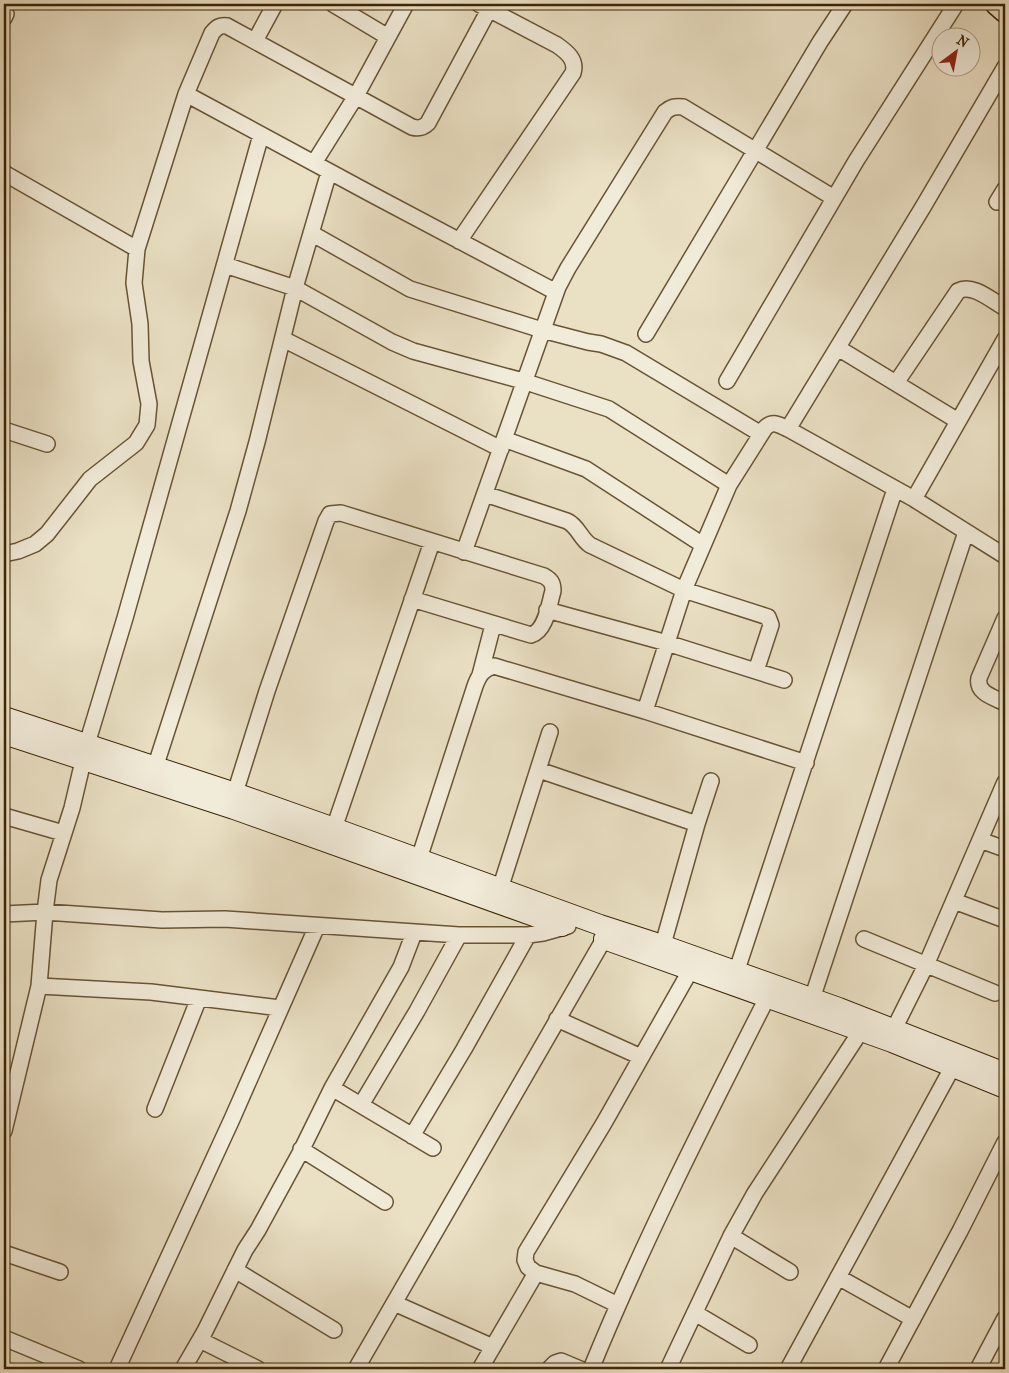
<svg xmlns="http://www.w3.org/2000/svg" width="1009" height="1373" font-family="'IM FELL French Canon',serif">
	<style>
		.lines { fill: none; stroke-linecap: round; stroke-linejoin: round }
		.minor-casing { stroke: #685433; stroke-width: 18 }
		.secondary-casing { stroke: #3c2503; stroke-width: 22 }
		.primary-casing { stroke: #3c2503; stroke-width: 25 }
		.minor { stroke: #f1ebd9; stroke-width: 15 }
		.secondary { stroke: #f1ebd9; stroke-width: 20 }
		.primary { stroke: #eae0c4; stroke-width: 22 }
	</style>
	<rect width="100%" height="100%" fill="#eae0c4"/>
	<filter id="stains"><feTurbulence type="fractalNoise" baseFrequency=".004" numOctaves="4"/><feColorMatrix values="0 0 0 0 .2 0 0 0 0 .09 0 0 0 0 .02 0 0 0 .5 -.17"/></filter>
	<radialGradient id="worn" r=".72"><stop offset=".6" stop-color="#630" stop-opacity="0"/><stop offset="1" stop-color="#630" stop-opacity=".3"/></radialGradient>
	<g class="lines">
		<!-- minor casing -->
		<g class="minor-casing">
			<path id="minor" d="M333,4L388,37
				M4,18L6,14
				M255,41L275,4
				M186,94L371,194L556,292
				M314,163L356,96L406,4
				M4,173L137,249
				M997,202L1005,189
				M311,233L410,289L542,330L588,342L601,344L626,353L761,434
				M459,241L573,73C577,60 567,52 557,45L479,4
				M225,265L295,288L392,342L413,351L523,381L609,409L729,485
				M646,334L820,42L845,4
				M283,339L501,449
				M838,348L958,421
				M727,381L856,161L956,4
				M896,383L958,291C973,283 992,301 1005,308
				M788,429L923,207L1005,67
				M4,430L47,444
				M504,439L586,469L703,545
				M485,494L567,521C578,526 580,538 590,545L684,590L768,617L771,625L756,671
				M914,499L1005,339
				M464,552L558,287L568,268L665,112C671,107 675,106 683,107L834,198
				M4,554L18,551L35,544L47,534L90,479L136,443L147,425L149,404L141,361L140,324L134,283L137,249L186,94L212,33C217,27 220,25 227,26L412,127C419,129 423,128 428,123L492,4
				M547,610L667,643L784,680
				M1005,618L979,678C976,693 993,697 1005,703
				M480,675L493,625
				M645,711L684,590L729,485L765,428C773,420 779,425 788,429L914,499L1005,556
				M539,770L697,824
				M152,777L238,511L257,442L295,288L329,172
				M235,793L267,691L326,521L330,514L341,513L544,576C551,580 553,583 553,591C549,604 546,631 531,635L412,599
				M4,816L63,833
				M331,837L432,542
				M980,840L1005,849
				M416,868L475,686C479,675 483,669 494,666L645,711L806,763
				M500,889L550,732
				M954,901L1005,920
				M4,914L45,912L162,920L225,919L459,935H528L543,933L568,926
				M864,939L995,993
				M660,955L697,824L711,781
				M733,982L895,489
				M39,986L151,992L280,1008
				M809,1008L966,532
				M557,1019L641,1057
				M894,1029L926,965L1005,782
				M332,1088L433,1148
				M361,1105L417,1011L459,935
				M155,1109L199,998
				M4,1131L39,986L45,912L49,880L72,808L87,744L125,618L261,135
				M412,1136L464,1049L528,935
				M301,1149L385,1202
				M731,1236L790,1272
				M4,1253L60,1272
				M235,1270L334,1330
				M838,1277L913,1319
				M394,1303L493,1347
				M618,1305L575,1284L536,1273L528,1267L525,1260L526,1252L604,1123L690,971
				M695,1313L749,1345
				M4,1338L79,1369
				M200,1340L258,1369
				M117,1369L232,1119L317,926
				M183,1369L205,1331L245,1250L258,1230L300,1153L332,1088L401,967L414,933
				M356,1369L604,939
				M480,1369L536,1273
				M549,1369L555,1363L561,1361L580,1369
				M591,1369C643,1242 705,1120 767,998
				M668,1369L731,1236L755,1193L866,1023
				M788,1369L952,1068
				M886,1369L960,1231L1005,1142
				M978,1369L1005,1318"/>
		</g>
		<!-- secondary casing -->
		<g class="secondary-casing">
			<path id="secondary" d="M4,717L235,793L334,828L600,925L662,945L839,1008L1005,1073
				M4,734L234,809L562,926
				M604,939L892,1042L1005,1088"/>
		</g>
		<!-- primary casing -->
		<g class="primary-casing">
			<path id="primary" d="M997,4L1005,11"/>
		</g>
		<!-- minor -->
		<use href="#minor" class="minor"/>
		<!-- secondary -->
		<use href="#secondary" class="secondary"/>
		<!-- primary -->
		<use href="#primary" class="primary"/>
	</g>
	<!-- margin -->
	<rect width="1009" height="1373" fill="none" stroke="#eae0c4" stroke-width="20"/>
	<rect x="5" y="5" width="999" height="1363" fill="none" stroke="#3c2503" stroke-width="2.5"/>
	<rect x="10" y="10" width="989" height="1353" fill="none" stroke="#3c2503"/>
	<!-- north arrow -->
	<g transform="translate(956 52) rotate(32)"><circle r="24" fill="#f1ebd9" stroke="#a99c83"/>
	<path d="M0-4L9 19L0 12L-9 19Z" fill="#8f2418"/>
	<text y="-8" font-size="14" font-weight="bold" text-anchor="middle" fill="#3c2503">N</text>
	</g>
	<rect width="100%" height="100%" filter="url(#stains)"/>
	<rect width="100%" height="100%" fill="url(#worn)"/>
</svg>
